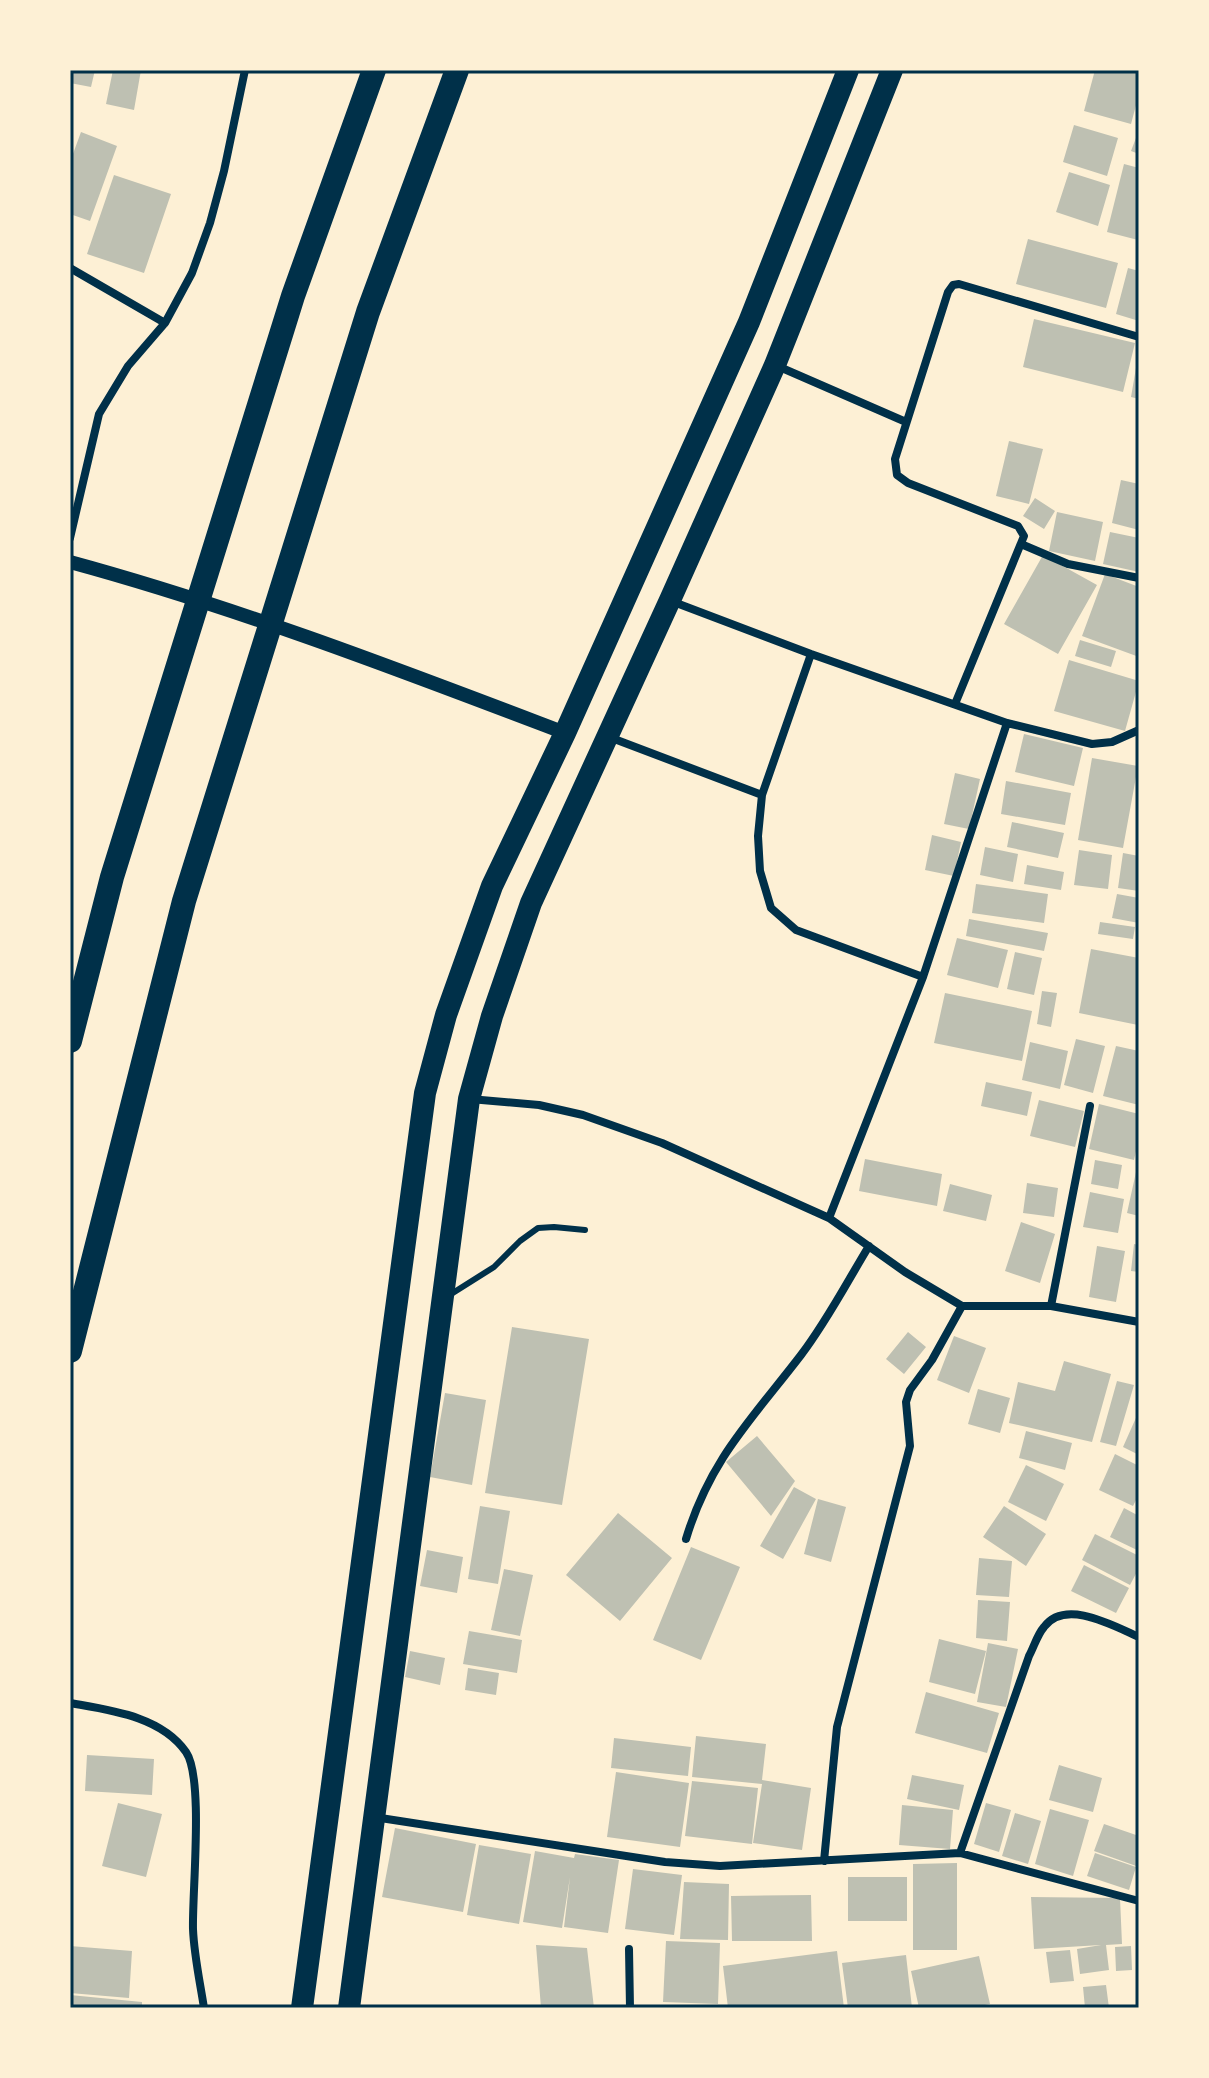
<svg xmlns="http://www.w3.org/2000/svg" width="1209" height="2078" font-family="'PT Sans',sans-serif">
	<style>
		.building { fill: #bec0b2 }
		.lines { fill: none; stroke-linecap: round; stroke-linejoin: round }
		.service { stroke: #003049; stroke-width: 6 }
		.minor { stroke: #003049; stroke-width: 8 }
		.tertiary { stroke: #003049; stroke-width: 14 }
		.trunk { stroke: #003049; stroke-width: 22 }
		.motorway { stroke: #003049; stroke-width: 24 }
		.neatline { fill: none; stroke: #003049; stroke-width: 3 }
	</style>
	<rect width="100%" height="100%" fill="#fdf0d5"/>
	<!-- building -->
	<path class="building" d="M70,70H95L91,87L70,83Z
		M113,70H141L134,110L106,104Z
		M1095,70L1139,72V94L1131,124L1084,111Z
		M1074,125L1118,138L1107,176L1063,162Z
		M1139,130V154L1131,151Z
		M81,132L117,146L90,221L70,214V162Z
		M1124,164L1139,168L1138,240L1107,232Z
		M1069,172L1110,185L1098,226L1056,212Z
		M114,175L171,194L144,273L87,254Z
		M1028,239L1118,263L1106,308L1016,284Z
		M1128,268L1139,271V321L1116,314Z
		M1034,319L1135,343L1123,392L1023,367Z
		M1137,362H1139V399L1131,397Z
		M1009,441L1043,449L1029,504L996,496Z
		M1121,480L1139,484V530L1112,523Z
		M1035,498L1055,511L1044,529L1023,516Z
		M1057,512L1103,522L1095,561L1049,551Z
		M1110,532L1139,538V572L1103,564Z
		M1043,555L1097,585L1058,654L1004,624Z
		M1105,574L1139,587V657L1082,636Z
		M1080,640L1116,651L1111,667L1075,656Z
		M1069,660L1139,681L1125,731L1054,711Z
		M1024,734L1083,748L1074,786L1015,772Z
		M1092,758L1138,766L1123,848L1078,840Z
		M955,773L980,779L969,829L944,824Z
		M1006,781L1071,793L1065,825L1001,814Z
		M1012,822L1064,833L1058,858L1007,847Z
		M932,835L961,842L954,876L925,870Z
		M985,847L1018,854L1013,882L980,875Z
		M1079,850L1112,855L1108,889L1074,885Z
		M1123,853L1139,856V891L1118,888Z
		M1027,865L1064,872L1061,890L1024,884Z
		M976,884L1048,894L1044,923L972,913Z
		M1117,894L1139,898V923L1112,918Z
		M969,919L1048,933L1044,951L966,936Z
		M1100,922L1135,927L1133,939L1098,934Z
		M957,938L1008,950L998,988L947,975Z
		M1091,949L1139,958L1138,1025L1079,1013Z
		M1015,952L1042,958L1034,995L1007,989Z
		M1042,991L1057,993L1051,1027L1037,1024Z
		M945,993L1032,1011L1022,1061L934,1043Z
		M1076,1039L1105,1046L1093,1093L1064,1085Z
		M1030,1042L1068,1051L1060,1089L1022,1080Z
		M1116,1046L1139,1051V1105L1103,1096Z
		M986,1082L1032,1092L1027,1116L981,1106Z
		M1039,1100L1084,1111L1075,1147L1030,1136Z
		M1099,1104L1139,1114V1138L1134,1160L1089,1149Z
		M865,1159L942,1174L937,1206L859,1191Z
		M1095,1160L1122,1165L1118,1189L1091,1184Z
		M1138,1163H1139V1216L1127,1213Z
		M1027,1183L1058,1188L1054,1217L1023,1213Z
		M950,1184L992,1195L986,1221L943,1211Z
		M1090,1192L1124,1199L1118,1233L1083,1227Z
		M1021,1222L1055,1234L1040,1283L1005,1271Z
		M1134,1244L1139,1245V1272L1131,1271Z
		M1097,1246L1125,1251L1116,1302L1089,1297Z
		M512,1327L589,1339L562,1505L485,1493Z
		M908,1332L926,1347L904,1374L886,1359Z
		M954,1336L986,1348L969,1393L937,1380Z
		M1064,1361L1111,1374L1092,1442L1009,1423L1018,1382L1055,1391Z
		M1117,1381L1134,1385L1116,1446L1100,1442Z
		M978,1389L1010,1398L1000,1433L968,1424Z
		M445,1393L486,1400L472,1485L430,1477Z
		M1139,1411V1455L1123,1447Z
		M1026,1431L1072,1443L1065,1470L1019,1458Z
		M757,1436L795,1481L771,1516L726,1462Z
		M1115,1454L1139,1466V1494L1133,1506L1099,1490Z
		M1026,1465L1064,1484L1046,1521L1008,1502Z
		M794,1487L816,1499L783,1559L760,1546Z
		M818,1499L846,1507L831,1562L804,1554Z
		M480,1506L510,1511L498,1584L468,1579Z
		M1004,1506L1046,1534L1026,1566L983,1537Z
		M1124,1508L1139,1516V1551L1110,1537Z
		M618,1513L672,1558L620,1621L566,1575Z
		M1095,1534L1139,1556V1568L1130,1585L1082,1560Z
		M691,1547L740,1567L701,1660L653,1640Z
		M427,1550L463,1557L457,1593L420,1586Z
		M979,1558L1012,1561L1009,1597L976,1595Z
		M1084,1565L1129,1588L1116,1613L1071,1591Z
		M504,1569L533,1575L520,1636L491,1630Z
		M978,1600L1010,1602L1007,1641L976,1638Z
		M469,1631L522,1640L517,1673L463,1664Z
		M939,1639L986,1651L975,1694L929,1682Z
		M988,1643L1018,1649L1006,1707L977,1702Z
		M410,1651L445,1658L440,1685L405,1677Z
		M468,1668L499,1673L496,1695L465,1690Z
		M926,1692L999,1713L987,1753L915,1733Z
		M696,1736L766,1744L762,1780L811,1788L802,1850L753,1843L762,1784L692,1777Z
		M614,1738L691,1747L688,1776L611,1768Z
		M87,1755L154,1759L152,1795L85,1791Z
		M1059,1765L1102,1778L1093,1812L1049,1800Z
		M616,1772L689,1783L680,1847L607,1837Z
		M912,1775L964,1785L959,1810L907,1799Z
		M692,1781L758,1788L752,1844L685,1836Z
		M118,1803L162,1814L146,1877L102,1866Z
		M986,1803L1011,1810L999,1852L974,1844Z
		M902,1805L953,1810L950,1849L899,1845Z
		M1050,1809L1089,1820L1073,1876L1035,1864Z
		M1015,1813L1041,1821L1028,1864L1002,1856Z
		M1104,1824L1139,1836V1867L1094,1851Z
		M395,1828L476,1844L463,1912L382,1897Z
		M479,1845L531,1854L519,1924L467,1915Z
		M535,1851L574,1858L575,1854L619,1860L608,1933L564,1927L570,1877L562,1928L523,1922Z
		M1095,1853L1136,1867L1129,1890L1087,1876Z
		M957,1863V1950H913V1864Z
		M633,1869L682,1875L674,1935L625,1929Z
		M848,1877H907V1921H848Z
		M684,1882L729,1884L728,1940L680,1939Z
		M811,1895L812,1941H732L731,1896Z
		M1031,1897L1120,1898L1122,1944L1106,1945L1109,1970L1080,1974L1077,1949L1101,1945L1034,1949Z
		M666,1941L720,1943L718,2004L663,2002Z
		M536,1945L587,1948L594,2008H541Z
		M70,1946L132,1951L129,1998L70,1993Z
		M1131,1946L1132,1970L1116,1971L1115,1947Z
		M1070,1950L1074,1981L1050,1983L1046,1952Z
		M837,1951L844,2008H728L723,1966Z
		M906,1955L912,2008H848L842,1963Z
		M979,1956L990,2004L969,2008H919L911,1971Z
		M1106,1985L1109,2008H1085L1083,1987Z
		M70,1995L142,2002V2008H70Z"/>
	<g class="lines">
		<!-- service -->
		<path class="service" d="M448,1296L494,1267L520,1241L538,1228L554,1227L585,1230"/>
		<!-- minor -->
		<path class="minor" d="M70,268L165,323
			M775,365L906,422
			M70,538L99,414L128,366L165,323L192,273L210,223L224,171L245,70
			M1021,544L1068,564L1139,578
			M671,601L811,654L1007,723L1092,744L1112,742L1139,730
			M811,654L762,795L758,836L760,871L771,908L796,930L923,977
			M955,704L1024,536L1018,526L908,483L897,475L895,459L948,292L953,285L959,284L1139,337
			M609,737L762,795
			M470,1099L539,1105L583,1115L662,1143L829,1218L905,1272L962,1306H1051L1139,1322
			M829,1218L923,977L1007,723
			M1051,1306L1090,1106
			M686,1539C710,1459 752,1419 801,1355C827,1321 847,1282 869,1246
			M70,1703C109,1710 161,1716 186,1752C204,1778 192,1892 193,1929C194,1955 200,1982 204,2008
			M374,1817L665,1862L720,1866L960,1853L1139,1901
			M960,1853L1029,1656C1034,1647 1037,1635 1044,1627C1065,1598 1114,1626 1139,1637
			M824,1861L837,1727L910,1446L906,1402L910,1390L932,1360L962,1306
			M629,1949L630,2008"/>
		<!-- tertiary -->
		<path class="tertiary" d="M70,562C239,608 402,671 565,733"/>
		<!-- trunk -->
		<path class="trunk" d="M302,2008L425,1093L446,1015L492,886L565,733L749,322L848,70
			M349,2008L469,1099L492,1016L531,903L670,600L775,365L892,70"/>
		<!-- motorway -->
		<path class="motorway" d="M70,1041L112,877L293,296L374,70
			M70,1351L184,901L368,312L457,70"/>
	</g>
	<!-- border -->
	<rect width="1209" height="2078" fill="none" stroke="#fdf0d5" stroke-width="144"/>
	<rect x="72" y="72" width="1065" height="1934" class="neatline"/>
</svg>
